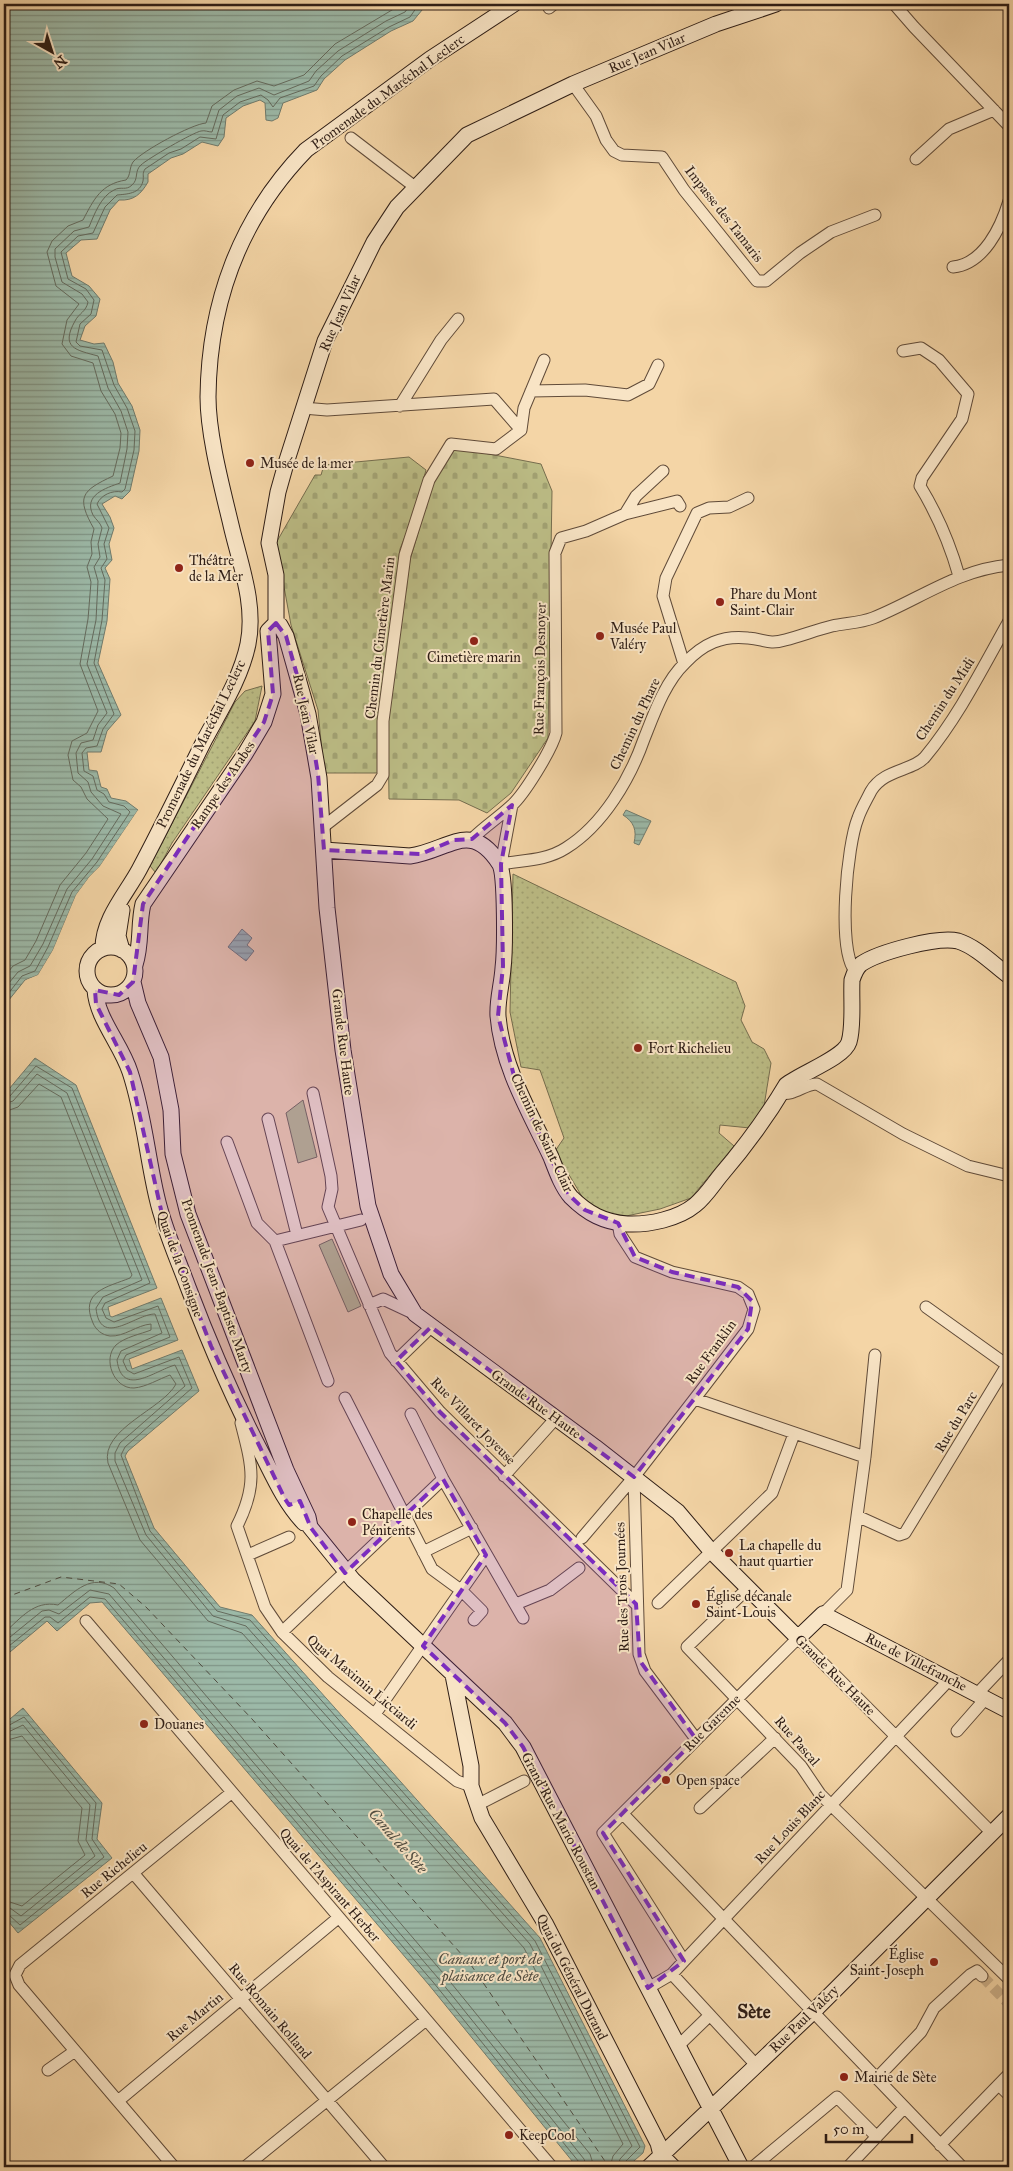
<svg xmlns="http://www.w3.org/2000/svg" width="1013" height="2171" font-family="'IM FELL Great Primer',serif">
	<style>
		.grass { fill: url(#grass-dots); stroke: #756d4e }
		.cemetery { fill: url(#cemetery-stones); stroke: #756d4e }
		.garden { fill: #bcbd86; stroke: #756d4e }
		.water { fill: url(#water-rules); stroke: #707b6d }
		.pier { fill: #f4d5a6 }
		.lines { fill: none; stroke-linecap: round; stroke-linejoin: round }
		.shore { stroke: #656b5e; stroke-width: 1 }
		.ferry { stroke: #4f4c41; stroke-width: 1; stroke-dasharray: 6 5; stroke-linecap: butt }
		.street-tunnel { stroke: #ccb089; stroke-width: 11; stroke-dasharray: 11 5.5; stroke-linecap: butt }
		.street-casing { stroke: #604b39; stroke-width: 13 }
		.secondary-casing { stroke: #2e1d15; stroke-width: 17 }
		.street { stroke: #f8e4c5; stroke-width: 11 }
		.secondary { stroke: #f8e4c5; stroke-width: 15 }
		.marked { fill: #7b2cbf; fill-opacity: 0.2; stroke: #7b2cbf; stroke-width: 4; stroke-dasharray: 10 6; stroke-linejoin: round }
		.poi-dot { fill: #8f2418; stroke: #f8e4c5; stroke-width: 2 }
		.labels { text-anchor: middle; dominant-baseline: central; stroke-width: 4; stroke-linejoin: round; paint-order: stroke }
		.street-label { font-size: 14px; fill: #2e1d15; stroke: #f8e4c5 }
		.poi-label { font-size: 14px; fill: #2e1d15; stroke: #f8e4c5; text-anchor: start }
		.water-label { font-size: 15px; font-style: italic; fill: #4f4c41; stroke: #f8e4c5 }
		.district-label { font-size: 19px; font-weight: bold; fill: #2e1d15; stroke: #f8e4c5 }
	</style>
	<defs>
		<pattern id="grass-dots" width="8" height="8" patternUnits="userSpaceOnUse" patternTransform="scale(1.25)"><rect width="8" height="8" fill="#bcbd86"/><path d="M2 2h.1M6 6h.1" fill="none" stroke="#a2a273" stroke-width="1.8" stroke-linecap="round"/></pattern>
		<pattern id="cemetery-stones" width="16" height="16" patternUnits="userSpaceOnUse" patternTransform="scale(1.25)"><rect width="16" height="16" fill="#bcbd86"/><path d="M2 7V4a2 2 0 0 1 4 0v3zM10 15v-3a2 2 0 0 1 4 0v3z" fill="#a2a273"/></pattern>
		<pattern id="water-rules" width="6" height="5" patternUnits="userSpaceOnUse" patternTransform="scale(1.25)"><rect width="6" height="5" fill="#9cb9a8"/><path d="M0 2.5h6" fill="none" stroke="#809688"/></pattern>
	</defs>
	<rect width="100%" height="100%" fill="#f4d5a6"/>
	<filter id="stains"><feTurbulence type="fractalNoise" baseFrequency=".004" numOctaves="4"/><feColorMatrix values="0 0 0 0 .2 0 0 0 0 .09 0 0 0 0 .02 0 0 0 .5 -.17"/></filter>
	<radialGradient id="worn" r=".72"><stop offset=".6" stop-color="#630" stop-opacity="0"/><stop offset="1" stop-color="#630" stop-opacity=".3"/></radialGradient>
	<!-- grass -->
	<path class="grass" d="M262,686L255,721L172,843L156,873L150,866L235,702L245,691Z
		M513,874L736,982L745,1006L741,1020L752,1042L764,1049L771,1063L764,1106L750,1128L720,1125L719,1133L734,1146L691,1198L660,1209L626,1216L604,1215L584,1200L555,1151L564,1138L540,1070L521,1067L510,1012Z"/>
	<!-- cemetery -->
	<path class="cemetery" d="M453,447L541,464L552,491L548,738L511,793L487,813L459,800L389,799L388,721L410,560L434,479Z
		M409,457L426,470L414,514L400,549L378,722V773H324L318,710L291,625L276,543L315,475H321L324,465Z"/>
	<!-- garden -->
	<path class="garden" d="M303,1100L317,1157L298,1163L286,1113Z
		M332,1239L361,1306L348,1312L319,1245Z"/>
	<!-- water -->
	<path class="water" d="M4,4H427L413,21L391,31L345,60L324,79L317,90L283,103L278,118L272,121L266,120L265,103L260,100L243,106L226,118L224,137L218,146L202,142L183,154L171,158L148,174V182C141,194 134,201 119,200L110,210L97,239L81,240L66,253L72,276L89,286L100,299L96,316L85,326L80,340L94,344L104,343L113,362L118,383L132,406L140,430L139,451L130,491L122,499L115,496L102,504L110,517L114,528L109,544L112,560L105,568L110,579L107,621L98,663L121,715L107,731L101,752H87L89,770L97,771L101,787L107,789L111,798L126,801L138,810L100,866L90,876L76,895L53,950L38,975L25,980L4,1006Z
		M626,810L651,821L639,845L634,843C637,830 634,822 623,815Z
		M242,929L252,938L247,945L254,951L246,961L228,947Z
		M35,1058L76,1085L157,1288L108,1307L110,1316L112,1317L161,1298L178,1340L129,1359L132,1369L182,1350L199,1391L128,1451L125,1456L154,1528L220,1607L252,1615L540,1938L645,2146L643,2153L627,2167H577L429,1985L102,1602L90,1603L57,1631L47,1621L4,1657V1095Z
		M23,1708L102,1803L97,1839L112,1858L18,1933L4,1916V1724Z"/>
	<!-- pier -->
	<path class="pier" d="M138,810L140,812L102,867L78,896L55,951L40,977L27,982L4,1009L26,980L38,975L53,950L76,895L90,876L100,866Z"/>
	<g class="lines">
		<!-- shore -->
		<path class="shore" d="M4,977L13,966L25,960L36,941L60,885L86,853L108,819L87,799L81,787L73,780L68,755L72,741L87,733L98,711L80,664L88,619L91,582L87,567L92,554L91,542L94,529C76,497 81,491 113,476L120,448L121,433L115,414L101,391L93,363L71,356L62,344L67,320L79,304L56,286L47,252L52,241L68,226L83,220C94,199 101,184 126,180C131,175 129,168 133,162C142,151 192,124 206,123L212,106L234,90L257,81L274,86L304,75L335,44L402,4
			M4,989L18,972L30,966L43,944L67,889L92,859L121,814L103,806L91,792L88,782L78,773L76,753L81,743L93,740L98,725L107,713L87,664L96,620L98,581L94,567L100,557L98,544L102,528C100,522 96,520 93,515C83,495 106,488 120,483L127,449L128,432L121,411L108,388L98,356C76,350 60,348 75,321C79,313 86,312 88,302L82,294L62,282L55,257V249L74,231L89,227C94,215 101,196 114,190C121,186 126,191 132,185C139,179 134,171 141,165C147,159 194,132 201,131C205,130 208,132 212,132L219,110L237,96L259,88L274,95L309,81L316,71L338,51L386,21L405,12L411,4
			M4,999L22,976L35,971L48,947L72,892L97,862L130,812L124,806L109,802L104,794L97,790L93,776L84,771L82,753L86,748L97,746L103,729L114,714L94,663L102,620L105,580L101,568L107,559L104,544L109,528L97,504C101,495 112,490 122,492L125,489L134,450L135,431L127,408L114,385L102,350L80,346L76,342L80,324L91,314L94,300L86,289L68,279L61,252L78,236L93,233L105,207L117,195C127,194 140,194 143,181C144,175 142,174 145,169L169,153L181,149L200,137L216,139L223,115L240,102L261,95L268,100L273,107L280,98L314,86L321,76L342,56L389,27L410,17L419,4
			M4,1098L10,1096L36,1066L72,1088L150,1283L105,1303L102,1309L106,1318L114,1322L158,1306L170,1337L126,1355L123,1361L127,1370L134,1374L179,1357L192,1388L125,1447L121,1455L150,1531L217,1611L250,1620L535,1941L640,2147L625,2162L624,2167
			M4,1104L13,1101L37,1074L67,1093L142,1280L103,1297L96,1308C100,1349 135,1314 155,1314L162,1333L121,1351L117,1360C122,1398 154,1371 175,1365L185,1386L120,1443L115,1453V1461L146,1535L213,1616L246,1626L530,1944L632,2146L620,2159L618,2167
			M4,1112L18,1107L39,1084L61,1097L132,1275L130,1278C108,1287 79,1291 93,1323C96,1330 102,1335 110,1336C124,1337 137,1325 151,1324V1330C141,1334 125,1337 116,1345C102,1359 114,1389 134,1388C146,1387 159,1379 170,1375L176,1384C163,1409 100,1429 108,1463L140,1540L208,1621L242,1633L524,1948L623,2144L613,2156L610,2167
			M4,1633C21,1618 34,1600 58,1605C75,1591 92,1573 114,1588L443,1973L590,2154L594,2167
			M4,1642L42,1611L49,1610L59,1614L90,1590L109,1594L438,1978L584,2159L587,2167
			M4,1650L45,1617H50L58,1623L90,1597L105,1599L433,1982L579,2162L580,2167
			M4,1728L24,1717L96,1803L92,1839L104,1857L20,1925L9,1915L4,1914
			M4,1734L23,1725L90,1805L86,1840L95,1856L21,1916L10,1908L4,1907
			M4,1741L22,1736L82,1808L78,1841L85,1855L22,1906L4,1900"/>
		<!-- ferry -->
		<path class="ferry" d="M4,1598L61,1577L119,1584L146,1607L252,1719L471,1965L609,2167"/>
		<!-- street-tunnel -->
		<path class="street-tunnel" d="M982,1976L1009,2004"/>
		<!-- street casing -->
		<g class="street-casing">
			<path id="street" d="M894,4L914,27L1009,126
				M549,8L554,4
				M573,84L596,116L606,140L614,151L622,155L662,157L684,190L757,281H766L800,253L831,232L875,215
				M351,138L415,187
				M916,159L949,129L994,110
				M953,267C984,264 1001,227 1009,201
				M903,351L921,348L939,360L968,394L962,419L922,478L920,486C937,514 950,544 959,576
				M531,391L585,390L628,395L649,384L658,365
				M400,406L441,340L458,319
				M303,408L327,410L494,399L521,430L496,449L451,444L429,480L405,555L383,721V775L377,785L323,827
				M521,430L524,408L544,360
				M625,514L636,496L663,471
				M684,664L663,596L666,578L697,513L709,508L729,507L748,498
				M512,805L501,864C522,860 546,861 566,848C603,825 630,779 644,739C654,714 665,682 685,663C703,644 722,635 748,638C764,639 768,645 785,640C801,636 816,630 832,626C845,623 860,623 873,618C920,599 957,570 1009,565
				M472,839C484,827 498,818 511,806C524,795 552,749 556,733L555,553L561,538L586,531L625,514L677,501L680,506
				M855,971C837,949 847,845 858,818C861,809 867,799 871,791C884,769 913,771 925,757C959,716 983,667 1009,621
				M313,1093L331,1176L332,1189L328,1207L390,1353L440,1412L636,1604
				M781,1093C794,1096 804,1084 817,1084L903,1134L968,1166L1009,1176
				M268,1119L297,1235
				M227,1142L257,1223L275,1241L328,1381
				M275,1241L361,1220
				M369,1305L383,1299L415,1314
				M396,1361L431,1327
				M345,1398L432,1569L462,1591L482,1611L474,1620
				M695,1399L865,1457
				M411,1414L443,1479L523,1618
				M241,1423C252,1466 258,1484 237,1526L265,1607L282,1632L328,1677L457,1781L471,1786
				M504,1476L556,1418
				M634,1477L639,1654L645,1671L696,1739
				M857,1516L899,1535L905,1533L1007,1365L926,1307
				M582,1538L634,1477L703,1388L748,1329L754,1309L748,1294L738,1287L672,1272L635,1257L620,1234L618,1223
				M423,1552L472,1528
				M248,1555L289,1537
				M748,1588L687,1647L801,1766L820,1794L831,1805L1009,1979
				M658,1603L772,1493L794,1434
				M516,1604L550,1590L579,1568
				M823,1614L847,1590L865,1457L875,1355
				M86,1621L552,2167
				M282,1632L443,1479
				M977,1694L1009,1660
				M375,1714L486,1555
				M957,1731L986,1698
				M477,1805L524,1781
				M700,1808L775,1738
				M623,1814L962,2167
				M134,1874L384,2167
				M684,1961L603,1833L798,1638L992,1833
				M672,1974L756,2065
				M648,1988L672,1974L684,1961L949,1680
				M678,2046L710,2015
				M48,2070L75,2051
				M877,2078L921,2032L934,2008L970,1975L977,1971L982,1976
				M999,2085L1009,2095
				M118,2101L338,1918
				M940,2145L1009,2074
				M174,2167L19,1985L15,1975L20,1965L231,1793
				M245,2167L426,2020
				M753,2167L837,2097L877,2137
				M848,2167L904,2108"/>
		</g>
		<!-- secondary casing -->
		<g class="secondary-casing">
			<path id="secondary" d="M276,623L280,625L286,636L308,714L319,778L327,908L343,1050L368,1206L391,1274L415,1314L595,1447L678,1512L711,1551L798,1638L823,1614L1009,1711
				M276,623V575L269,543L278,492L287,460L325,341L374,242L397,207L467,135L573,84L716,24L776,4
				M324,850L410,856C448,851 470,819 499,863C506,873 505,952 503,968C502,984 497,1000 498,1016C502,1066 530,1113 551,1157C556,1170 562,1187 571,1197C588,1214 604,1222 627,1224C649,1225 678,1219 695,1205C705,1197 712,1186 720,1176C744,1148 767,1117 786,1085C801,1073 844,1058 849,1042C854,1026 851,998 852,980C854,974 856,968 861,964C879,952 938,936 958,941C977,947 994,965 1009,976
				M122,910L118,936L122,950
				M87 971a24 24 0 1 1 48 0a24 24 0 1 1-48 0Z
				M103,948C103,919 126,894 139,870C162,827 183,783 205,739C221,709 241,678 248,644C256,604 240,564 231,525C222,487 208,435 208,397C209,303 240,218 306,150L430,59L514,4
				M135,965C142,943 138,925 143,904L245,754L264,722L273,694L268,631L276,623
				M133,982L138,1003L161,1057L171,1110L173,1154L188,1214L286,1470L308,1517L310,1527L353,1580L505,1723L523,1747L741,2167
				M95,990C97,1019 121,1044 130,1072C144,1114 147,1156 157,1198C164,1229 177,1257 188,1287C210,1345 234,1401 263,1456C275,1480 286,1504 304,1523
				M453,1675L471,1766V1786L482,1818L545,1923L658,2143L661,2155L673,2167
				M649,2167L818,2007L1009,1816"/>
		</g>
		<!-- street -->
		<use href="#street" class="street"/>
		<!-- secondary -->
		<use href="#secondary" class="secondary"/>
	</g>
	<!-- marked area -->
	<path class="marked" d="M276,623L286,636L308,714L318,774L324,850L421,854L454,840L472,839L512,805L501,864L503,966L498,1016L517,1087L559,1175L569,1195L585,1210L618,1223L635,1257L672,1272L738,1287L752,1301L748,1329L634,1477L431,1327L396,1361L440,1412L636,1604L640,1661L696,1739L603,1833L684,1961L648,1988L523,1747L505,1723L423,1646L486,1555L443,1479L345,1573L311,1528L300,1501L289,1505L285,1499L211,1346L164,1223L130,1072L96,1004L95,990L119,995L133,982L143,904L264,722L273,694L268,631Z"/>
	<!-- markers -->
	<g class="poi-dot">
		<circle cx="250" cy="463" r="5"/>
		<circle cx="179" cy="568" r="5"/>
		<circle cx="720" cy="602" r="5"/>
		<circle cx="600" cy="636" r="5"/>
		<circle cx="474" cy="641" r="5"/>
		<circle cx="638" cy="1048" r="5"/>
		<circle cx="352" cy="1522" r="5"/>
		<circle cx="729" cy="1553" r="5"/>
		<circle cx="696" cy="1604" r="5"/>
		<circle cx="144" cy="1724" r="5"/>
		<circle cx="666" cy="1780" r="5"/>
		<circle cx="934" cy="1962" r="5"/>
		<circle cx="844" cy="2077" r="5"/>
		<circle cx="509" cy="2135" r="5"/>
	</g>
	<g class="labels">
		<!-- street labels -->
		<g class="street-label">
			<text transform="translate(647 53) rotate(-23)">Rue Jean Vilar</text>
			<text transform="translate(388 92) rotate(-36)">Promenade du Maréchal Leclerc</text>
			<text transform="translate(724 214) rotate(52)">Impasse des Tamaris</text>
			<text transform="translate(340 313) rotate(-66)">Rue Jean Vilar</text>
			<text transform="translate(380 638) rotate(-83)">Chemin du Cimetière Marin</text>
			<text transform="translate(540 669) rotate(-89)">Rue François Desnoyer</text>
			<text transform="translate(945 699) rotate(-57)">Chemin du Midi</text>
			<text transform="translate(306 714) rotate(78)">Rue Jean Vilar</text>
			<text transform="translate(635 724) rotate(-65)">Chemin du Phare</text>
			<text transform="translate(201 744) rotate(-64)">Promenade du Maréchal Leclerc</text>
			<text transform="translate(223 785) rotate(-56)">Rampe des Arabes</text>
			<text transform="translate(343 1042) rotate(83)">Grande Rue Haute</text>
			<text transform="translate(542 1133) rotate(65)">Chemin de Saint-Clair</text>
			<text transform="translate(180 1264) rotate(70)">Quai de la Consigne</text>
			<text transform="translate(217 1286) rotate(70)">Promenade Jean-Baptiste Marty</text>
			<text transform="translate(711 1352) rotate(-54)">Rue Franklin</text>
			<text transform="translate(536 1404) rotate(36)">Grande Rue Haute</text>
			<text transform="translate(473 1421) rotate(46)">Rue Villaret Joyeuse</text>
			<text transform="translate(956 1422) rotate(-59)">Rue du Parc</text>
			<text transform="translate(622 1587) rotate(-92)">Rue des Trois Journées</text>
			<text transform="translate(916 1662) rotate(27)">Rue de Villefranche</text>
			<text transform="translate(835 1675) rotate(45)">Grande Rue Haute</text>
			<text transform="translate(362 1682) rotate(40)">Quai Maximin Licciardi</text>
			<text transform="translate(712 1723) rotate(-45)">Rue Garenne</text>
			<text transform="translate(797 1741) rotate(49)">Rue Pascal</text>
			<text transform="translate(561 1821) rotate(62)">Grand'Rue Mario Roustan</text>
			<text transform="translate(790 1827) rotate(-47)">Rue Louis Blanc</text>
			<text transform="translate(114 1870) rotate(-39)">Rue Richelieu</text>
			<text transform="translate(330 1885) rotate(49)">Quai de l'Aspirant Herber</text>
			<text transform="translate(572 1977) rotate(63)">Quai du Général Durand</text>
			<text transform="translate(270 2011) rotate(50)">Rue Romain Rolland</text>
			<text transform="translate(195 2017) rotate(-40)">Rue Martin</text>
			<text transform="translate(804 2019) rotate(-44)">Rue Paul Valéry</text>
		</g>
		<!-- poi labels -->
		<g class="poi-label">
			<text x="260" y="463">Musée de la mer</text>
			<text x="189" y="560">Théâtre<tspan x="189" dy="16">de la Mer</tspan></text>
			<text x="730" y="594">Phare du Mont<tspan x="730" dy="16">Saint-Clair</tspan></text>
			<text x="610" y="628">Musée Paul<tspan x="610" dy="16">Valéry</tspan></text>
			<text x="474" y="657" text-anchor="middle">Cimetière marin</text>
			<text x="648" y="1048">Fort Richelieu</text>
			<text x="362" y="1514">Chapelle des<tspan x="362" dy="16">Pénitents</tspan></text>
			<text x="739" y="1545">La chapelle du<tspan x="739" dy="16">haut quartier</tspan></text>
			<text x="706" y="1596">Église décanale<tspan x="706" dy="16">Saint-Louis</tspan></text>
			<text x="154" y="1724">Douanes</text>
			<text x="676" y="1780">Open space</text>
			<text x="924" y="1954" text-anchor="end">Église<tspan x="924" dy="16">Saint-Joseph</tspan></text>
			<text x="854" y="2077">Mairie de Sète</text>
			<text x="519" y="2135">KeepCool</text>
		</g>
		<!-- water labels -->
		<g class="water-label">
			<text transform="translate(398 1841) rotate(49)">Canal de Sète</text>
			<text x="490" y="1959">Canaux et port de<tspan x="490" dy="17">plaisance de Sète</tspan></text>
		</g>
		<!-- district labels -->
		<g class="district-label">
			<text x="754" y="2011">Sète</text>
		</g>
	</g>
	<!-- margin -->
	<rect width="1013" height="2171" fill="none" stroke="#f4d5a6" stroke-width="20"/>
	<rect x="5" y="5" width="1003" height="2161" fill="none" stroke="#2e1d15" stroke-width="2.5"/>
	<rect x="10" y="10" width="993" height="2151" fill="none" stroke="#2e1d15"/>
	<!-- north arrow -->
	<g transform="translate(52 52) rotate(141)" stroke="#f8e4c5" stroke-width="4" paint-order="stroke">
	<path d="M0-4L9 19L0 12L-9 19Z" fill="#2e1d15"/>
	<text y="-8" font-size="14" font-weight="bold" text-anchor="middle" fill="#2e1d15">N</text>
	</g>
	<!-- scale -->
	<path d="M826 2134v8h86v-8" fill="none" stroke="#2e1d15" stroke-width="2.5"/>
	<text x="833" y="2134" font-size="15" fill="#2e1d15" stroke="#f8e4c5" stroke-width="4" paint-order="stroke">50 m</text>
	<rect width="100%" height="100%" filter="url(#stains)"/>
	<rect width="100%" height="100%" fill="url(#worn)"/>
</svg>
